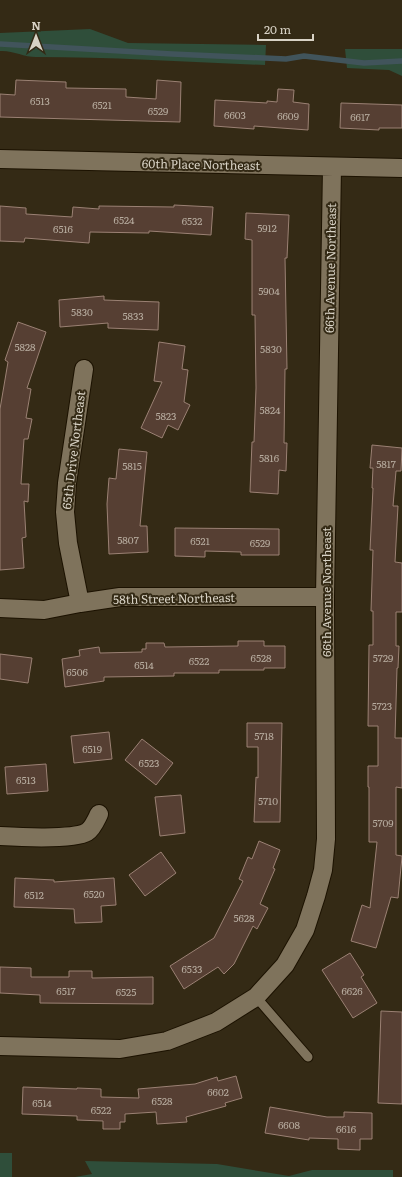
<svg xmlns="http://www.w3.org/2000/svg" width="402" height="1177" font-family="Literata,serif">
	<style>
		.green { fill: #2f4e3a }
		.lines { fill: none; stroke-linecap: round; stroke-linejoin: round }
		.stream { stroke: #41545b; stroke-width: 5.5 }
		.building { fill: #563f33; stroke: #9b8174 }
		.service-casing { stroke: #1c1201; stroke-width: 11 }
		.minor-casing { stroke: #1c1201; stroke-width: 20 }
		.service { stroke: #7f735c; stroke-width: 9 }
		.minor { stroke: #7f735c; stroke-width: 18 }
		.labels { text-anchor: middle; dominant-baseline: central; stroke-width: 4; stroke-linejoin: round; paint-order: stroke }
		.number-label { font-size: 10px; fill: #b8ada0 }
		.street-label { font-size: 12px; fill: #d8d2c5; stroke: #342a15 }
	</style>
	<rect width="100%" height="100%" fill="#342a15"/>
	<!-- green -->
	<path class="green" d="M90,29L128,43L266,45L265,65C189,62 112,57 36,57C24,57 12,50 0,51V33Z
		M345,49H402V76L389,70L347,68Z
		M0,1153H12V1177H0Z
		M85,1161L217,1164L289,1176L312,1170H393V1177H75L92,1174Z"/>
	<g class="lines">
		<!-- stream -->
		<path class="stream" d="M0,44L172,54L286,59L304,56L364,63L402,61"/>
	</g>
	<!-- building -->
	<path class="building" d="M16,80L66,82V88L126,89V97L156,99L157,80L181,82L180,122L0,117V94L15,95Z
		M278,89L294,90L293,102L309,104L308,130L254,126V129L214,126L215,100L267,103V101L277,102Z
		M341,103L402,105V128H379V130L340,128Z
		M174,205L213,207L211,235L149,231V233L90,232L89,243L25,238L24,242L0,241V206L26,208V214L72,217L73,207L99,209V206L174,207Z
		M246,213L289,215L287,258H285L287,369H285L284,443H287L286,471L279,470L278,494L250,492L252,442H254L256,388L255,315H252V240L245,239Z
		M104,296V300L159,302L158,330L108,328V323L60,327L59,300Z
		M18,322L46,332L27,388L31,389L26,418L32,419L28,439H24L21,484H29L28,502L24,501L26,537L22,538L24,568L0,570V409L8,362L5,360Z
		M159,342L185,346L182,369L188,370L184,402L190,405L178,430L168,425L162,438L141,428L162,382L154,381Z
		M372,445L402,448L401,471H396L393,506H398L395,562L402,563V612H396V646H399L398,668H397L395,738H402V788L396,787V855L402,856V857L398,898L391,897L376,948L351,941L362,905L370,908L377,842H369V787H368V766H378V726H368L369,645H373V611H371L373,550H370L373,488H372L373,468H370Z
		M119,449L147,452L140,526H147L148,552L109,554L107,504L109,478L116,479Z
		M175,528L279,529V555H241V552L205,551V557L175,556Z
		M238,641H264V646H285V668H264V670H219V673H174V676L104,677V681L65,687L62,659L80,656L79,650L99,647L100,653L142,652V649H146V643H164L165,647L238,646Z
		M0,654L32,658L28,683L0,679Z
		M247,723H282L280,822H254L256,777L258,778V747H247Z
		M109,732L112,759L74,763L71,736Z
		M142,739L173,763L156,785L125,760Z
		M46,764L48,791L7,794L5,767Z
		M181,795L185,833L160,836L155,797Z
		M259,841L280,850L273,868L275,869L260,904L268,908L257,929L253,926L234,964L224,974L218,967L184,989L170,966L214,938L243,881L239,879L248,857L252,859Z
		M161,852L176,873L145,896L129,875Z
		M15,878L54,880V882L114,878L116,905L101,906L102,922L75,923L74,909L14,907Z
		M350,953L364,975L361,977L377,1003L353,1018L322,970Z
		M0,967L31,968V977H69V971H92V978L153,977V1004L40,1003V995L0,993Z
		M381,1011L402,1012V1104L378,1103Z
		M236,1076L242,1098L225,1103L226,1106L186,1117L187,1122L157,1124L156,1112L125,1114V1122H120V1129H103V1121L77,1120V1116L22,1114L23,1087L77,1089V1088L101,1089V1097L139,1098L138,1089L195,1084L217,1077L218,1081Z
		M270,1107L327,1117H344V1112L372,1113V1139H360V1150L338,1149V1139L309,1138V1140L265,1133Z"/>
	<g class="lines">
		<!-- service casing -->
		<g class="service-casing">
			<path id="service" d="M256,997L308,1057"/>
		</g>
		<!-- minor casing -->
		<g class="minor-casing">
			<path id="minor" d="M0,159L402,168
				M80,603L68,543L65,512L67,483L84,369
				M0,608L44,610L80,603L120,597H325
				M0,836C17,837 74,840 87,832C93,828 96,820 99,814
				M0,1046L120,1049L167,1041L216,1022L256,997L285,965L305,930L316,896L323,870L326,839L325,597L332,167"/>
		</g>
		<!-- service -->
		<use href="#service" class="service"/>
		<!-- minor -->
		<use href="#minor" class="minor"/>
	</g>
	<g class="labels">
		<!-- number labels -->
		<g class="number-label">
			<text x="40" y="100">6513</text>
			<text x="102" y="104">6521</text>
			<text x="158" y="110">6529</text>
			<text x="235" y="114">6603</text>
			<text x="288" y="115">6609</text>
			<text x="360" y="116">6617</text>
			<text x="124" y="219">6524</text>
			<text x="192" y="220">6532</text>
			<text x="267" y="227">5912</text>
			<text x="63" y="228">6516</text>
			<text x="269" y="290">5904</text>
			<text x="82" y="311">5830</text>
			<text x="133" y="315">5833</text>
			<text x="25" y="346">5828</text>
			<text x="271" y="348">5830</text>
			<text x="270" y="409">5824</text>
			<text x="166" y="415">5823</text>
			<text x="269" y="457">5816</text>
			<text x="386" y="463">5817</text>
			<text x="132" y="465">5815</text>
			<text x="128" y="539">5807</text>
			<text x="200" y="540">6521</text>
			<text x="260" y="542">6529</text>
			<text x="261" y="657">6528</text>
			<text x="383" y="657">5729</text>
			<text x="199" y="660">6522</text>
			<text x="144" y="664">6514</text>
			<text x="77" y="671">6506</text>
			<text x="382" y="705">5723</text>
			<text x="264" y="735">5718</text>
			<text x="92" y="748">6519</text>
			<text x="149" y="762">6523</text>
			<text x="26" y="779">6513</text>
			<text x="268" y="800">5710</text>
			<text x="383" y="822">5709</text>
			<text x="94" y="893">6520</text>
			<text x="34" y="894">6512</text>
			<text x="244" y="917">5628</text>
			<text x="192" y="968">6533</text>
			<text x="66" y="990">6517</text>
			<text x="352" y="990">6626</text>
			<text x="126" y="991">6525</text>
			<text x="218" y="1091">6602</text>
			<text x="162" y="1100">6528</text>
			<text x="42" y="1102">6514</text>
			<text x="101" y="1109">6522</text>
			<text x="289" y="1124">6608</text>
			<text x="346" y="1128">6616</text>
		</g>
		<!-- street labels -->
		<g class="street-label">
			<text transform="translate(201 164) rotate(1)">60th Place Northeast</text>
			<text transform="translate(330 268) rotate(-89)">66th Avenue Northeast</text>
			<text transform="translate(73 450) rotate(-83)">65th Drive Northeast</text>
			<text transform="translate(326 592) rotate(-90)">66th Avenue Northeast</text>
			<text transform="translate(174 598) rotate(-1)">58th Street Northeast</text>
		</g>
	</g>
	<!-- north arrow -->
	<g transform="translate(36 36)" stroke="#342a15" stroke-width="3" paint-order="stroke">
	<path d="M0-3L7 15L0 10L-7 15Z" fill="#d8d2c5"/>
	<text y="-6" font-size="11" font-weight="bold" text-anchor="middle" fill="#d8d2c5">N</text>
	</g>
	<!-- scale -->
	<path d="M258 34v6h55v-6" fill="none" stroke="#d8d2c5" stroke-width="2"/>
	<text x="264" y="34" font-size="12" fill="#d8d2c5" stroke="#342a15" stroke-width="3" paint-order="stroke">20 m</text>
</svg>
